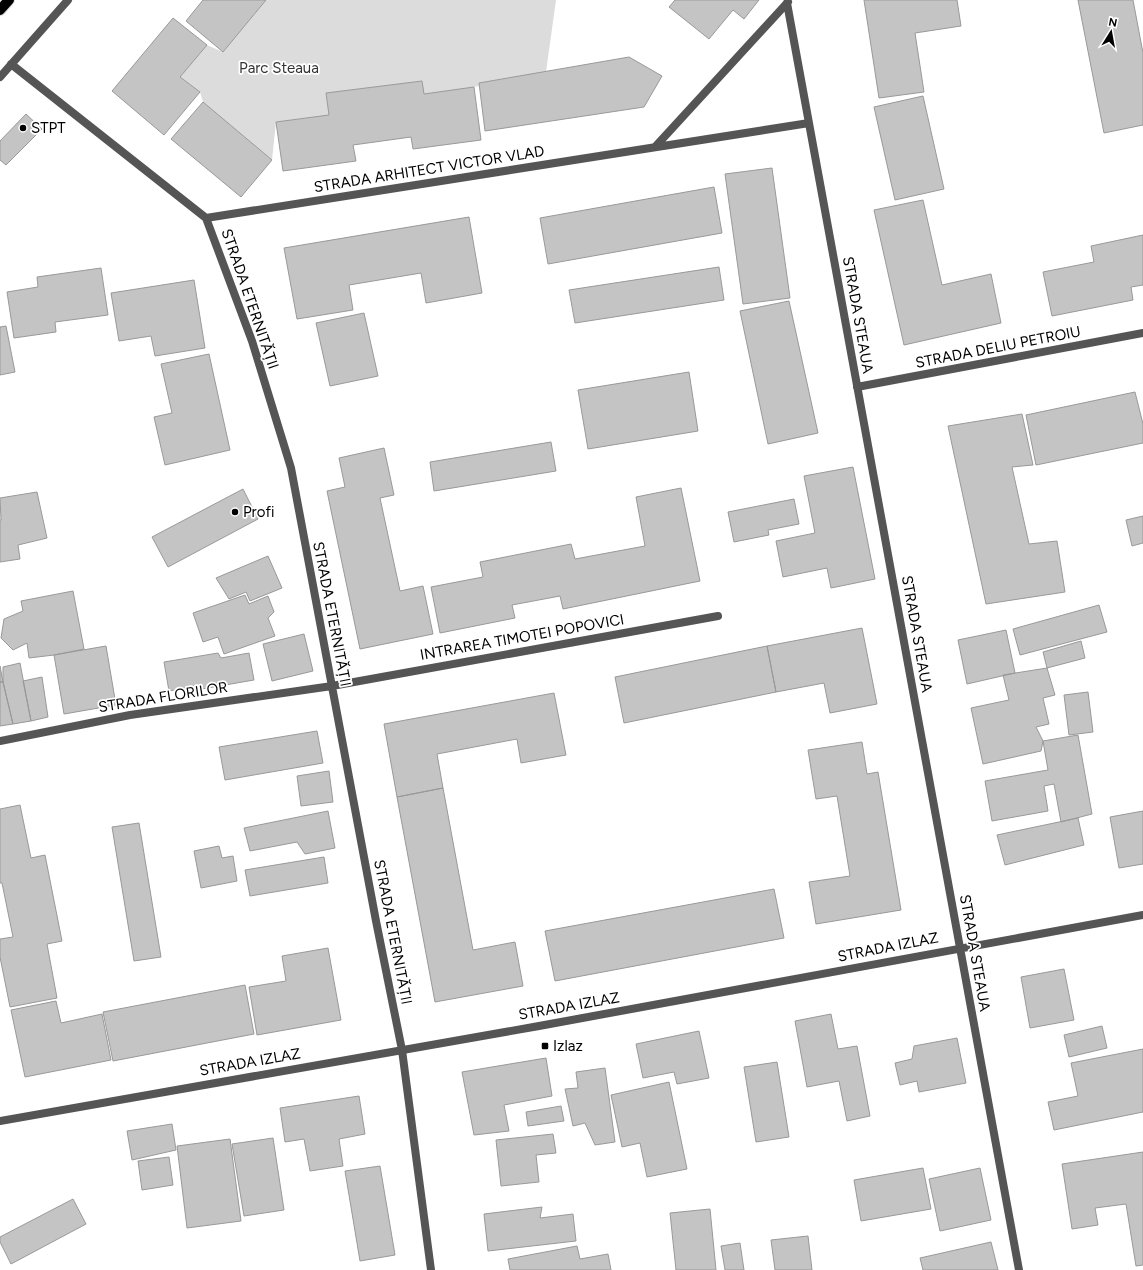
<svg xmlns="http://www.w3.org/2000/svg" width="1143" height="1270" font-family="Figtree,sans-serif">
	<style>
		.green { fill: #dcdcdc }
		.building { fill: #c4c4c4; stroke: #999 }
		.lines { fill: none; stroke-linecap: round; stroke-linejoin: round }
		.primary-casing { stroke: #dbdbdb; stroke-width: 12 }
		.minor { stroke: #555; stroke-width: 8 }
		.primary { stroke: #000; stroke-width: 10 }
		.poi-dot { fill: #000; stroke: #fff; stroke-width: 1.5 }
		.labels { text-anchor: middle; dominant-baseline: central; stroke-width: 3.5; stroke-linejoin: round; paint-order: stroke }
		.park-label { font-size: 15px; fill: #333; stroke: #fff }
		.poi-label { font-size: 15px; fill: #000; stroke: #fff; text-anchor: start }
		.street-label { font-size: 15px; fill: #000; stroke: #fff }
	</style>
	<rect width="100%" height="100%" fill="#fff"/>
	<!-- green -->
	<path class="green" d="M266,0H556L546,72L474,87L424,94L422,81L326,93L329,115L276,122L272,160L203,102L200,92L180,77L207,45L223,52Z"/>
	<!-- building -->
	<path class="building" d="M203,0H266L223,52L186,21Z
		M675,0H759L744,19L733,10L709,39L669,7Z
		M864,0H957L961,26L915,33L924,92L879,98Z
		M1078,0H1133L1143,53V125L1104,133Z
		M173,18L207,45L180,77L200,92L164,135L112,91Z
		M629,57L662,76L644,107L485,131L479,83Z
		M422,81L424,94L474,87L481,140L413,149L411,137L353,145L356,161L283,171L276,122L329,115L326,93Z
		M923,96L944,189L895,200L874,107Z
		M203,102L272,160L241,197L171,139Z
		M26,114L42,129L6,165L0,160V141Z
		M772,168L790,298L743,304L725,174Z
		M714,187L722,233L548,264L540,218Z
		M923,200L942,285L991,274L1001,323L904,345L874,210Z
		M469,217L482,293L426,303L421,273L349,285L353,310L297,319L284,248Z
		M1143,235V285L1131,287L1133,300L1052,316L1043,272L1094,262L1091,246Z
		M719,267L724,300L575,323L569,290Z
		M101,268L108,315L55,322L56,332L14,338L7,292L38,287L37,277Z
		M194,280L205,348L155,356L151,336L119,341L111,293Z
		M789,301L818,433L768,444L740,311Z
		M364,313L378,376L330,386L316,323Z
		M6,326L15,372L0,375V327Z
		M209,354L230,450L165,465L154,417L172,413L161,364Z
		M689,372L698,431L588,449L578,390Z
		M1135,392L1143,424V443L1036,465L1026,415Z
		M1022,414L1033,465L1012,467L1029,544L1057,541L1065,592L986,604L948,426Z
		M551,442L556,471L434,491L430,462Z
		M384,448L394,495L380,498L400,591L423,586L433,634L360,649L327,491L345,487L339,458Z
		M853,467L875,579L831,588L827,568L783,577L776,541L815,533L804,476Z
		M681,488L700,581L563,609L560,596L512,605L515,618L440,633L431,587L483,577L480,562L571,544L575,559L645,546L636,497Z
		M243,489L258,519L168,567L152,537Z
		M37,492L47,538L18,545L20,559L0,562V520H1L0,498Z
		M794,499L799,524L768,530L769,535L734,542L728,512Z
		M1143,516V543L1132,546L1126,520Z
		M268,556L282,588L250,601L246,592L229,599L216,578Z
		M73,591L84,649L54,655L29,658L27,643L13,650L1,638L4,619L23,611L21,601Z
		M245,595L249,604L268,596L274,612L268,618L275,636L224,654L218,637L203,642L193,613Z
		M1099,605L1107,632L1020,655L1013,629Z
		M862,628L877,704L830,713L824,683L776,692L767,646Z
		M1006,630L1015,673L967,684L958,640Z
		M304,634L313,671L272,681L263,644Z
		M1081,641L1085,658L1047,668L1043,652Z
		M106,646L116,705L64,714L54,655Z
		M767,646L776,692L624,723L615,677Z
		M218,653L221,658L249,653L254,680L196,690L195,686L169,691L164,662Z
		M20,663L31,721L13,724L3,682V667Z
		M0,666L3,682H0Z
		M1047,668L1055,695L1043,698L1049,724L1036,727L1043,741L1041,751L983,764L971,708L1009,700L1003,675Z
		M42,677L48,717L31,721L23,681Z
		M0,682H3L13,724L0,726Z
		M1088,692L1093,732L1069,735L1064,695Z
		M554,693L566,755L521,763L517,739L437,754L443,788L397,797L384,724Z
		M317,731L323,763L225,780L219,747Z
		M1078,735L1092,814L1061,822L1054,784L1044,786L1048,811L992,821L985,781L1048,770L1043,741Z
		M862,742L867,774L878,772L901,910L816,924L809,882L850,876L837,796L816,799L808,750Z
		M329,771L333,802L301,806L297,776Z
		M443,788L473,950L515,942L523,986L435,1002L397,797Z
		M20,805L31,858L45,855L62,941L47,944L57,998L10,1007L0,957V939L13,937L2,883H0V809Z
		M328,811L335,848L305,854L297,842L250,851L244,828Z
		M1143,811V864L1119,868L1110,817Z
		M1078,818L1084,845L1005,865L997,835Z
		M139,823L161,957L134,961L112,827Z
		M219,846L222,858L233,856L237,881L201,888L194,851Z
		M324,857L328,883L250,896L245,870Z
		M774,889L784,938L555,981L545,931Z
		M328,948L341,1020L257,1035L249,987L286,981L282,956Z
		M1064,969L1074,1020L1030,1028L1021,977Z
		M245,985L254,1034L113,1061L103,1012Z
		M56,1001L61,1023L102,1014L111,1060L25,1077L11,1010Z
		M831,1014L838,1049L857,1046L870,1116L847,1121L839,1081L807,1087L795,1021Z
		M1102,1026L1107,1048L1069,1057L1064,1035Z
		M699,1031L709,1078L677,1084L674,1072L643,1078L636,1044Z
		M957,1038L966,1083L919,1092L917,1081L900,1085L895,1063L912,1059L914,1046Z
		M1143,1049V1112L1054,1130L1048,1102L1078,1096L1071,1063Z
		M546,1058L552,1096L504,1105L509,1131L474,1135L462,1072Z
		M777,1062L789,1137L756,1142L744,1067Z
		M605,1068L615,1142L595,1145L585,1123L573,1126L565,1089L578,1088L576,1072Z
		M669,1082L687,1169L647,1177L640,1143L622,1147L611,1095Z
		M359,1096L365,1134L339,1139L343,1166L310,1171L304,1139L285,1142L280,1108Z
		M561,1106L564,1121L528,1126L526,1112Z
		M172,1124L176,1150L132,1160L127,1131Z
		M553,1134L556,1153L536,1155L539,1182L501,1186L496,1140Z
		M273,1138L284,1210L244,1216L232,1144Z
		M230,1139L241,1221L187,1228L177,1146Z
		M1143,1152V1265L1136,1266L1126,1204L1095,1208L1098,1225L1072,1229L1062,1164Z
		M169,1157L173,1185L142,1190L138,1161Z
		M380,1166L395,1255L360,1261L345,1171Z
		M923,1168L931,1209L861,1221L854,1180Z
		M980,1168L991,1220L940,1231L929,1179Z
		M73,1199L86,1224L11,1264L0,1242V1237Z
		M542,1207L540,1218L573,1214L576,1241L488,1251L484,1214Z
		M710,1209L716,1270H676L670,1213Z
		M808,1236L812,1270H775L771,1240Z
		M991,1242L998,1270H923L920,1258Z
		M740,1243L744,1270H725L721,1246Z
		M577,1246L580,1259L608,1254L611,1270H510L508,1259Z"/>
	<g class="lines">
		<!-- primary casing -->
		<g class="primary-casing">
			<path id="primary" d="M0,10L9,0"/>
		</g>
		<!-- minor -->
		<path class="minor" d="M787,3L1019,1270
			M11,64L206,218L252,341L291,468L376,921L402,1050L431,1270
			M0,77L68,0
			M655,147L788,2
			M206,218L809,123
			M857,387L1143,333
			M0,741L130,715L332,686L718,616
			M0,1121L539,1026L1143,915"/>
		<!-- primary -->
		<use href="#primary" class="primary"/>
	</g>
	<!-- markers -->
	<g class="poi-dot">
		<circle cx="23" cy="128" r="4"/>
		<circle cx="235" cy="512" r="4"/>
		<rect x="541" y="1042" width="8" height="8" rx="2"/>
	</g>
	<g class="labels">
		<!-- park labels -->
		<g class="park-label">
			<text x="279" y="68">Parc Steaua</text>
		</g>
		<!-- poi labels -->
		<g class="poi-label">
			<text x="31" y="128">STPT</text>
			<text x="243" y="512">Profi</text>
			<text x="553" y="1046">Izlaz</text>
		</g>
		<!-- street labels -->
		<g class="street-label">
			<text transform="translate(429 169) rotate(-9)">STRADA ARHITECT VICTOR VLAD</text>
			<text transform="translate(250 299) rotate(71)">STRADA ETERNITĂȚII</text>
			<text transform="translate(858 315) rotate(80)">STRADA STEAUA</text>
			<text transform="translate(998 347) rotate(-11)">STRADA DELIU PETROIU</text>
			<text transform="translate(332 614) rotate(79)">STRADA ETERNITĂȚII</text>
			<text transform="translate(917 634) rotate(80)">STRADA STEAUA</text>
			<text transform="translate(522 637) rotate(-10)">INTRAREA TIMOTEI POPOVICI</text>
			<text transform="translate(163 697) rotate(-9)">STRADA FLORILOR</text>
			<text transform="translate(393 932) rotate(79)">STRADA ETERNITĂȚII</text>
			<text transform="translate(888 947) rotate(-11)">STRADA IZLAZ</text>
			<text transform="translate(975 953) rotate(80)">STRADA STEAUA</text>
			<text transform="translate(569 1006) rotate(-10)">STRADA IZLAZ</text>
			<text transform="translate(250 1062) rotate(-10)">STRADA IZLAZ</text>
		</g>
	</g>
	<!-- north arrow -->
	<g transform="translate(1111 32) rotate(11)" stroke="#ffffff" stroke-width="3" paint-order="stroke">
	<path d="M0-3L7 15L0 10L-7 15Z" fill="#000000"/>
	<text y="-6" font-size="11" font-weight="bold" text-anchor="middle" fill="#000000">N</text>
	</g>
</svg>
